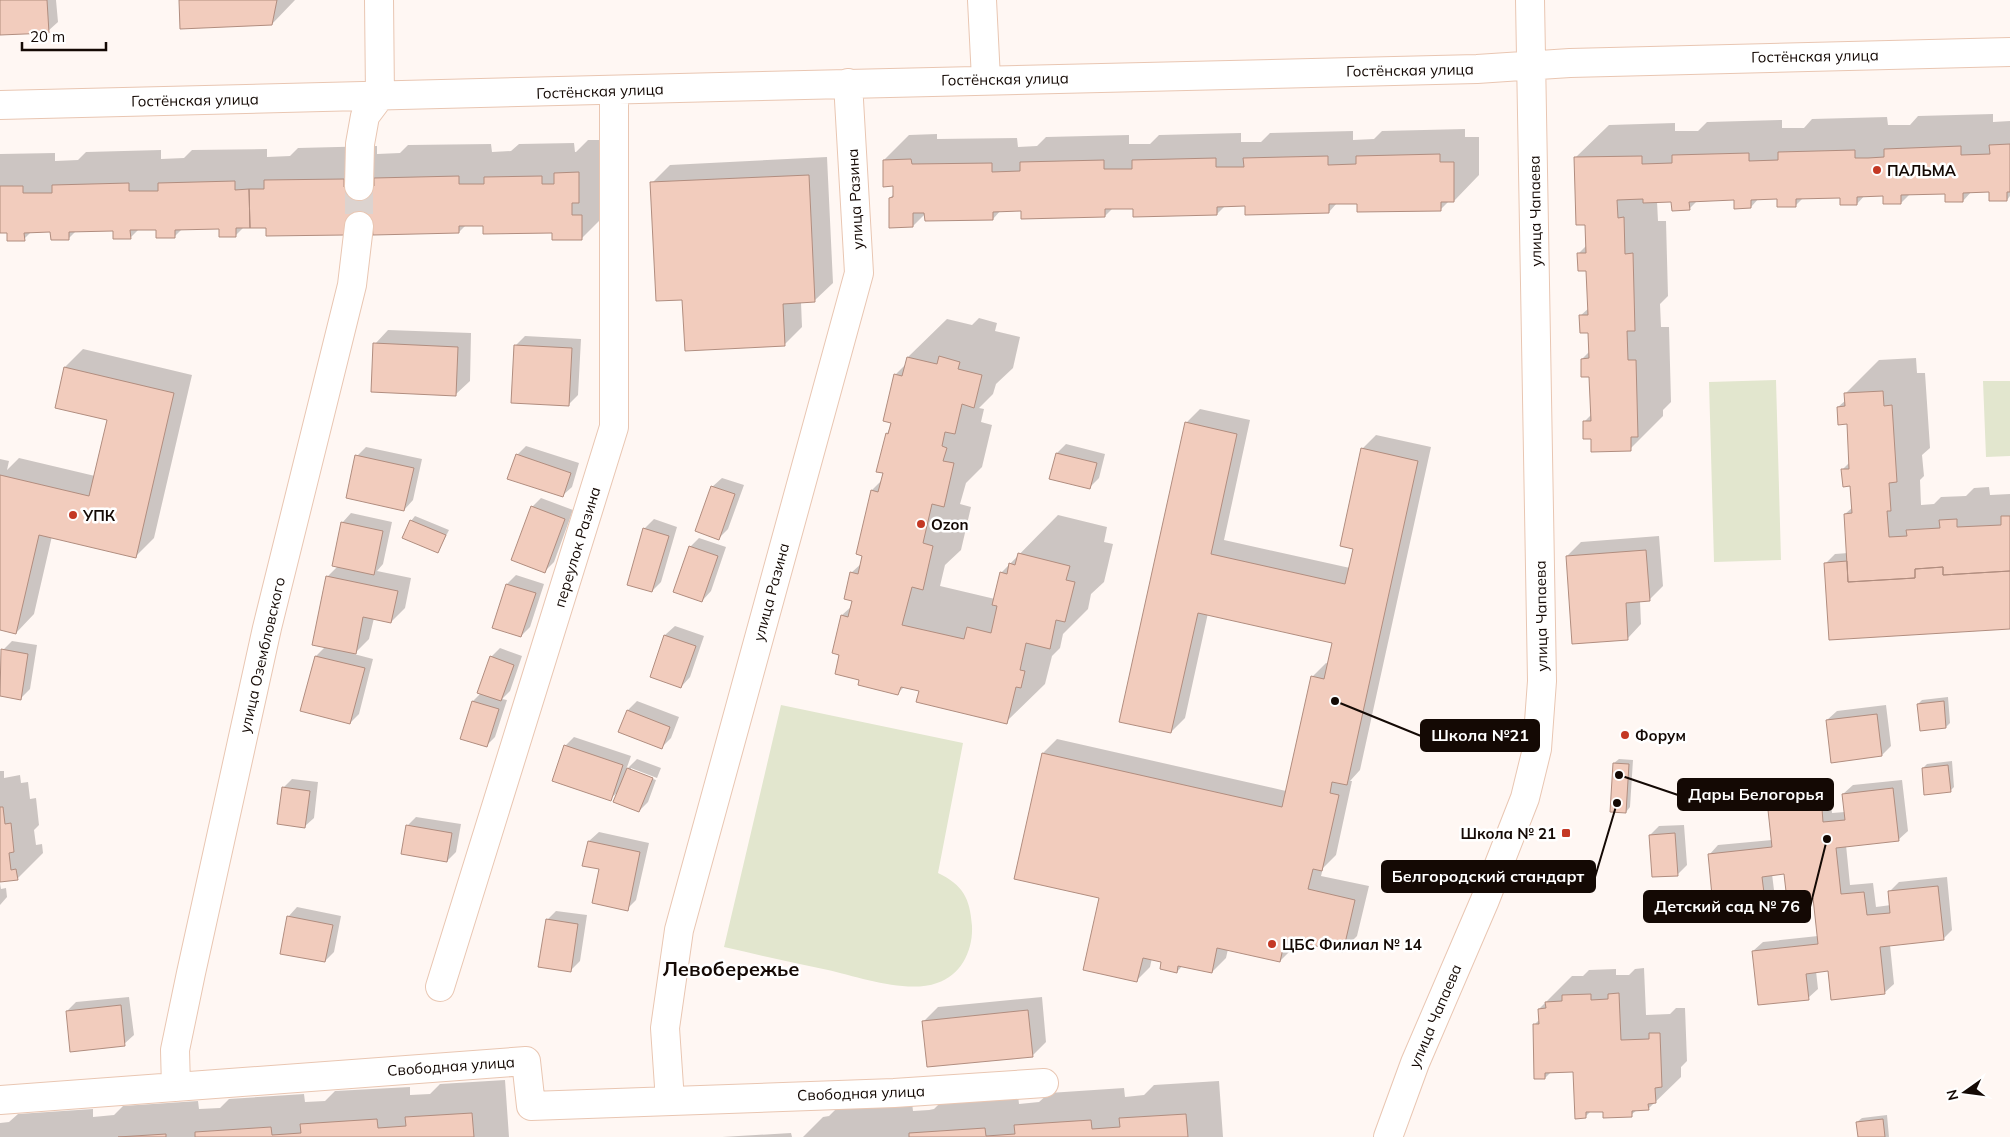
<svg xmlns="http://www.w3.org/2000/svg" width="2010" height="1137" font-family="Mulish,sans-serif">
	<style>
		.green { fill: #e2e6ce }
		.shadow { fill: #0003 }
		.building { fill: #f2ccbd; stroke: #b18d7f }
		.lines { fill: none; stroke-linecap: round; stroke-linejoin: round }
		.minor-tunnel { stroke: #dcd3cf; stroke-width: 28; stroke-dasharray: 28 14; stroke-linecap: butt }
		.minor-casing { stroke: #e9c6b2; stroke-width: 30 }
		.minor { stroke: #fff; stroke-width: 28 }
		.poi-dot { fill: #c43824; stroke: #fff; stroke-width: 2 }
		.labels { text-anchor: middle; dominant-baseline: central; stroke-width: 5; stroke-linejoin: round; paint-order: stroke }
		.street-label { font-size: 15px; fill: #140904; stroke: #fff }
		.poi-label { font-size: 15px; font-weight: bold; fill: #140904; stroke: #fff; text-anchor: start }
		.district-label { font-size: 20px; font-weight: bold; fill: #140904; stroke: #fff }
		.leader { fill: none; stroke: #140904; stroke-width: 2 }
		.callout-dot { fill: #140904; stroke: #fff; stroke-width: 2 }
		.callout { fill: #140904; stroke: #140904; stroke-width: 2 }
		.callout-label { font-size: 16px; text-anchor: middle; font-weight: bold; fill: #fff }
	</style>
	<rect width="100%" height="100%" fill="#fff7f3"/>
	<!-- green -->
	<path class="green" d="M1776,380L1781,560L1714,562L1709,382Z
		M1983,381H2010V456L1986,457Z
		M781,705L963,743L938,873C963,885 970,898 972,926C973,951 961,975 937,983C907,994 858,977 828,970C793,963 759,955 724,947Z"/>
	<!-- shadow -->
	<path class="shadow" d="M0,0H56L58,22L48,31L0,34Z
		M180,0H295L272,24Z
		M1993,114V122L2010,121V196L2007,200L1990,191H1972L1963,201L1947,193L1910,194L1901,203L1884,195H1865L1857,204L1841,196L1804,197L1795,206L1778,198H1759L1751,207L1735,199L1698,200L1689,209L1672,201H1657L1658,221H1666L1668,296L1660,304L1661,327H1669L1671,402L1663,410V416L1630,449L1592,438L1584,422L1592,414L1591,376L1582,359L1590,351V331L1580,316L1589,308L1588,270L1579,253L1587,245L1586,223L1575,158L1609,125L1675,123V131H1698L1707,122L1782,120V128H1804L1812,119L1887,117L1888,125H1910L1918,116Z
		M1465,129V137H1479V175L1454,201H1449L1440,210L1358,202L1337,203L1329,212L1246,205L1225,206L1217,214L1134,207L1113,208L1105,216L1001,210L993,219L926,213L913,226L890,198L894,194V185L884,160L909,135L937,134V139L1017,138L1018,147L1037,146L1046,137L1129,135V144H1150L1159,135L1241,133V142H1261L1270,133L1353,131V140L1374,139L1382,131Z
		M588,140H611L615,205L582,238L553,231L484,225H466L459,232L373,224L345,233L244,227L236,235L220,227L183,228L174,237L157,229H139L130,238L114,229L77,230L68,239L52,231H32L24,239L8,232H0V154L55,153V161L78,160L86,152L161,150V159L184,158L192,150L267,149V157L290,156L298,148L377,146V154L400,153L408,145L491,144L492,152L511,151L519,144L574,143L575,152H576Z
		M827,157L833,283L814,301L801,302L802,327L784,345L683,299L652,183L670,165Z
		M979,318L997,323L995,331L1020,337L1013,368L996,384L993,394L979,408L984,409L981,422L992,425L982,467L966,483L960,504L971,507L961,550L945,565L940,586L995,599L1001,573L1058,515L1107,527L1104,542L1113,544L1104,582L1091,594L1088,609L1063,634L1060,648L1052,656L1045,684L1006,722L920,690L905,686L898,693L860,679L842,615L852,606L851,573L862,563L872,490L882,480L887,434L892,422L895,375L907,363L908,357L947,319L972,325Z
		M388,330L471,333L470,381L456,394L375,344Z
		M525,336L581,339L578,395L569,404L515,346Z
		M83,349L192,375L154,538L136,556L52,536L34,614L16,633L0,629V459L9,461L7,470L19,458L95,476L108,419L65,367Z
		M1916,358L1917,373H1925L1930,448L1922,455L1924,476L1920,480L1921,505L1934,504L1941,497L1966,496L1974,488L1989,487L1990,495L2010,494V628L1826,563L1835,554L1848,553L1845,514L1853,507L1852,485L1842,470L1850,462L1848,423L1838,407L1846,400L1845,394L1879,360Z
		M1200,409L1250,420L1224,540L1350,568L1355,548L1362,449L1376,435L1431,447L1360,770L1350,781H1352L1336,855L1323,868L1321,876L1369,886L1357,936L1343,950L1295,940L1294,947L1280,961L1228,949L1226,958L1212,972L1183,965L1177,972L1163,961L1152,958L1150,967L1136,981L1100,897L1043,753L1057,739L1286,791L1312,677L1326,663L1329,664L1334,642L1208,613L1185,718L1171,732L1186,423Z
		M1066,444L1105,454L1099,478L1089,488L1050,478L1057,453Z
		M526,446L579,463L572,487L562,496L517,455Z
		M366,447L422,459L413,500L404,510L357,456Z
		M722,478L744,485L728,529L719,538L712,487Z
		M541,498L573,510L554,562L545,571L532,507Z
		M351,513L392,522L383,564L377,571L411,578L405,608L391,622L374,618L369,639L354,654L373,659L359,714L350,723L316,656L325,647L327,577L338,566L342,523Z
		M415,516L449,530L438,552L411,521Z
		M654,519L677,527L661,582L652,591L644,529Z
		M1659,536L1663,586L1649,600L1640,601L1641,624L1628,638L1567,556L1581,542Z
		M699,538L726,547L711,591L702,601L690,547Z
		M516,575L544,584L530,627L521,636L493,627L507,584Z
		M675,626L704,636L690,677L681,687L651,676L665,635Z
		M12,641L37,645L30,689L21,698L0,695L3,650Z
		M500,648L522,656L510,691L502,699L507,700L495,737L486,746L473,701L481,693L491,657Z
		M1948,697L1950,723L1946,727L1918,704L1922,700Z
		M637,701L679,717L671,738L662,747L628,710Z
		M1886,705L1891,746L1882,755L1827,720L1837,711Z
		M574,737L631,756L626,770L637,759L661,768L657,778L631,768V771L656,780L648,802L639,811L620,790L610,799L565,746Z
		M1619,759L1633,760L1630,807L1626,812L1614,763Z
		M1952,761L1954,787L1950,791L1923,768L1927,764Z
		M0,771H4V778L20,775L21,783L28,782L30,799L36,798L39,825L34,830L36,845L42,844L43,853L17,879L0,881Z
		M292,779L318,782L314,818L304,827L283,788Z
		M1902,780L1908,831L1898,840L1846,845L1850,885L1873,883L1876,907L1891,905L1889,892L1899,882L1947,877L1952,930L1943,939L1890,945L1894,984L1884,993L1829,970L1816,971L1818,989L1808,998L1753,951L1763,942L1818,936L1814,896L1785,873L1772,874L1774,890L1764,900L1709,855L1718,845L1772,840L1768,801L1778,792L1830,787L1832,813L1845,812L1843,794L1853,785Z
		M416,817L461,824L456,852L447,861L407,826Z
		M1684,825L1687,865L1678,874L1650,835L1659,826Z
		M599,832L649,843L636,900L627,909L589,841Z
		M0,883L1,889L6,888L7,897L0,905Z
		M297,907L341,916L334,952L325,961L288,917Z
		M556,911L587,915L580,961L571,970L547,920Z
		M1644,968L1646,1015L1670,1014L1676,1008H1685L1687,1061L1681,1067V1077L1648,1109L1637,1110L1631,1115L1591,1111L1585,1117L1574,1071L1551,1072L1545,1078L1534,1025L1540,1019L1539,1009L1572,976H1583L1589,970L1616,969V975H1629L1635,969Z
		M129,997L134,1035L124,1044L67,1011L76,1002Z
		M1042,997L1046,1042L1032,1056L924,1021L938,1007Z
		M505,1080L509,1137H0V1123L9,1122L18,1114L93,1109V1117L114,1115L123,1106L198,1101L199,1109L220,1108L229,1099L304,1094L305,1102L325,1101L335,1091L410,1087V1095L430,1094L440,1084Z
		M1219,1081L1223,1137H803L823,1117L829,1116L838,1107L912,1102L913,1111L929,1110L934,1109L943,1100L1018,1095L1019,1104L1039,1102L1049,1093L1124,1088L1125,1097L1144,1095L1154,1085Z
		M1887,1115L1889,1137H1859L1857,1122L1862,1118Z
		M791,1133L792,1137H722Z"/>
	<!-- building -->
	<path class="building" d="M0,0H47L49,33L0,35Z
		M179,0H277L272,25L180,29Z
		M2010,144V192H2007V201H1989V192L1963,193V202H1945V194L1901,195V204H1883V196L1857,197V205H1840V198L1796,199V207H1777V199L1751,200V208L1734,209V200L1689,202L1690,210L1672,211L1671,202L1643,203V199L1617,200L1618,218L1624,217L1625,254L1633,253L1635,331H1627L1628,360H1636L1638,437H1631V451L1591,452V439H1583V421H1591L1589,377H1581V359L1589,358L1588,333H1580L1579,315H1588L1586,271H1578L1577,253H1586L1585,225H1576L1574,157L1642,156V164L1672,163V155L1749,153V161L1778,160V152L1855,150V158H1868L1884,157V149L1961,146V155L1990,154L1989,145Z
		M1440,154V162H1454V202H1441V211L1357,212V204H1329V213L1245,215V206L1217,207V215L1133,217V209H1105V217L1021,219V211L993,212V220L925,221L924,213H913V227L889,228V198L893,197V186L883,187V160L911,159L912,164L992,163V172L1020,171V162L1104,160V169H1132V160L1216,158V167H1244L1243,158L1328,156V165L1356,164V156Z
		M579,172V203H572V215H582V240H552V233L483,234V226H459V233L373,235L372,225L345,226V235L266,236V228H250L249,189H264V180L344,179V187L374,186V178L459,176V184H484V177L542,176V184H554V173Z
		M809,175L815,302L783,304L785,346L685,351L682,300L656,301L650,182Z
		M235,181V190L249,189L250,228H236V237H219V229L175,230V238H156V230H130L131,239H113V231L69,232V240H51L50,232L24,233L25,241H7V233H0V186H23V193H52V185L129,183V191H158V183Z
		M373,343L458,347L456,396L371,392Z
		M514,345L572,348L569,406L511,403Z
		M939,356L960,362L958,369L982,375L974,408L962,404L955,434L945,432L942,446L947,448L943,461L954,463L944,507L932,504L923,543L933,546L923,590L912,587L902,625L964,639L967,627L991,633L997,606L992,605L1000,572L1007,574L1009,563L1015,565L1018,553L1070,566L1066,580L1075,582L1065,622L1056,620L1050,649L1026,643L1020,670L1025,671L1021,688L1016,687L1007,724L916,702L919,691L901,687L898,695L858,685L859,680L835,674L839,655L832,653L841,615L848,617L852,601L844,599L850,572L858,574L862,556L856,554L871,490L878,492L883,473L876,472L886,433L888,434L891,423L883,421L894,374L902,376L907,357L937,364Z
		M64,367L174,393L136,558L39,535L16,634L0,630V475L89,496L107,420L55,408Z
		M1883,391L1884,406L1892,405L1897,482L1889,483L1891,511H1887L1889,537L1907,536L1906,530L1940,528L1939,520L1957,519V527L2001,525V516H2010V571L1943,575V567L1915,569V578L1848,582L1844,514L1852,513L1850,486L1843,487L1841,469H1849L1847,424L1838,425L1837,407L1845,406L1844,393Z
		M1185,422L1237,434L1211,554L1345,584L1353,549L1340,546L1361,448L1418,461L1347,785L1332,782L1330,793L1339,795L1322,871L1313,869L1308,889L1355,900L1343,952L1285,939L1280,962L1217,948L1212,973L1178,966L1177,973L1160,969L1161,962L1143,958L1137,982L1083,970L1099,898L1014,879L1042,753L1282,807L1311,676L1324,679L1332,643L1198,613L1171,733L1119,722Z
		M1056,453L1097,463L1090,489L1049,479Z
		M516,454L571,473L563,497L507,479Z
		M355,455L414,468L404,511L346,498Z
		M711,486L735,494L719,540L695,531Z
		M531,506L565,519L545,573L511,560Z
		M410,520L446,535L438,553L402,538Z
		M341,522L383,531L374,575L332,566Z
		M643,528L669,536L652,592L627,585Z
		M689,546L718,556L702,602L673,592Z
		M1646,550L1650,601L1626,603L1628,640L1572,644L1566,556Z
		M1847,561L1848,582L1915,578V569L1943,567V575L2010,571V629L1829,640L1824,563Z
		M326,576L398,591L391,623L363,617L356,654L312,645Z
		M506,584L536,593L521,637L492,628Z
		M664,635L696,646L681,688L650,677Z
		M1,649L28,654L21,700L0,696Z
		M315,656L365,668L350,724L300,711Z
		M490,656L514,665L501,701L477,693Z
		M472,701L499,709L487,747L460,739Z
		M1944,701L1946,728L1920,731L1917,704Z
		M627,710L670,727L662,749L618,732Z
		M1877,714L1882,756L1831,763L1826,720Z
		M564,745L623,765L611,801L552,781Z
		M1613,763L1629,764L1626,813L1610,812Z
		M1948,765L1951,792L1924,795L1922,768Z
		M627,768L653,778L639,812L613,802Z
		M282,787L310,791L305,828L277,824Z
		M1893,788L1899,841L1836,848L1841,894L1864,892L1867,915L1890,913L1888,891L1938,886L1944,940L1880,947L1885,994L1831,1000L1828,971L1806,974L1809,1000L1758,1005L1752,951L1818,944L1813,898L1787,900L1784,874L1762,877L1765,901L1713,906L1708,854L1772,847L1767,801L1821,796L1823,822L1845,820L1842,794Z
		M0,807H3L5,824L11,823L14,852L9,853L11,870L16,869L18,880L0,882Z
		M406,825L452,833L447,862L401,854Z
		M1675,833L1678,876L1652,877L1649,835Z
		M588,841L640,852L628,911L592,903L599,869L582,866Z
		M287,916L333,925L325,962L280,954Z
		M546,919L578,924L571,972L538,967Z
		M1619,993L1621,1040L1649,1039V1033H1660L1662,1087L1655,1088L1656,1103L1648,1104L1649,1110L1632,1111V1117L1603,1118V1112H1586V1118L1575,1119L1573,1072L1545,1073V1079H1534L1533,1024H1539L1538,1009L1546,1008L1545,1002L1562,1001V995L1591,994V1000L1608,999V994Z
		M121,1005L125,1046L70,1052L66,1011Z
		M1028,1010L1033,1057L927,1067L922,1021Z
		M472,1113L474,1137H195V1132L271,1127L272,1135L301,1133L300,1124L377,1119L378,1128L406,1126L405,1117Z
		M1186,1114L1188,1137H909V1133L985,1128L986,1136L1015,1134L1014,1125L1091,1120L1092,1129L1120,1127L1119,1118Z
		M1883,1119L1885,1137H1858L1856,1122Z
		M166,1134V1137H118Z"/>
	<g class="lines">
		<!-- minor-tunnel -->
		<path class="minor-tunnel" d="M359,186V226"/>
		<!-- minor casing -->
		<g class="minor-casing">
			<path id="minor" d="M982,0L986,79
				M0,105C492,94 985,79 1477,69L1570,63L2010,52
				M359,186L360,144L365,116L380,96L379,0
				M440,987L614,427V92
				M176,1087L175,1050L191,973L267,628L352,285L359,226
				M0,1100L526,1061L531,1106L894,1093L1044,1083
				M670,1101L665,1028L679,930L859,273L848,83
				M1388,1137L1415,1063L1485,900L1525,798L1537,749L1542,681L1530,0"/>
		</g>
		<!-- minor -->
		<use href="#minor" class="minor"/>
	</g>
	<!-- markers -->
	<g class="poi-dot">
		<circle cx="1877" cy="170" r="5"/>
		<circle cx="73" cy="515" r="5"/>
		<circle cx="921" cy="524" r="5"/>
		<circle cx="1625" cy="735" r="5"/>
		<rect x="1561" y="828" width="10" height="10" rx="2.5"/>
		<circle cx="1272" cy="944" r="5"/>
	</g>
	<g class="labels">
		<!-- street labels -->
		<g class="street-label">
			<text transform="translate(1815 56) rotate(-1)">Гостёнская улица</text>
			<text transform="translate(1410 70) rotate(-1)">Гостёнская улица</text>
			<text transform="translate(1005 79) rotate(-1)">Гостёнская улица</text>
			<text transform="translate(600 91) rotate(-2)">Гостёнская улица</text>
			<text transform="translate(195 100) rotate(-1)">Гостёнская улица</text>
			<text transform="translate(855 199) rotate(-93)">улица Разина</text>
			<text transform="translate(1535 211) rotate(-91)">улица Чапаева</text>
			<text transform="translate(577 547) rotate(-73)">переулок Разина</text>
			<text transform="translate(771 592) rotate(-75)">улица Разина</text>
			<text transform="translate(1541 616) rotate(-91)">улица Чапаева</text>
			<text transform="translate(262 655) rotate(-77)">улица Озембловского</text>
			<text transform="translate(1435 1016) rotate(-67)">улица Чапаева</text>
			<text transform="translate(451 1066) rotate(-4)">Свободная улица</text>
			<text transform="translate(861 1093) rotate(-2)">Свободная улица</text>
		</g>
		<!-- poi labels -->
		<g class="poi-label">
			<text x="1887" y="170">ПАЛЬМА</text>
			<text x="83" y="515">УПК</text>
			<text x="931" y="524">Ozon</text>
			<text x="1635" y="735">Форум</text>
			<text x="1556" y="833" text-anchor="end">Школа № 21</text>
			<text x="1282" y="944">ЦБС Филиал № 14</text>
		</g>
		<!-- district labels -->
		<g class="district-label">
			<text x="731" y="968">Левобережье</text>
		</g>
	</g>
	<!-- callouts -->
	<path class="leader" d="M1335 701L1421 736M1619 775L1678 795M1617 803L1595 877M1827 839L1810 907"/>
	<g class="callout-dot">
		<circle cx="1335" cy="701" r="5"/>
		<circle cx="1619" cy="775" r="5"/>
		<circle cx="1617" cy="803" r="5"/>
		<circle cx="1827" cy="839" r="5"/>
	</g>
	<g class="callout">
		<rect x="1421" y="720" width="118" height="31" rx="5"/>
		<rect x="1678" y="779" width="155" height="31" rx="5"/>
		<rect x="1382" y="861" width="213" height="31" rx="5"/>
		<rect x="1644" y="891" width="166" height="31" rx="5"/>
	</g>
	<g class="callout-label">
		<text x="1480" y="741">Школа №21</text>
		<text x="1756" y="800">Дары Белогорья</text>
		<text x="1488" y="882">Белгородский стандарт</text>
		<text x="1727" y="912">Детский сад № 76</text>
	</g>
	<!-- north arrow -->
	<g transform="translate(1965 1092) rotate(256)" stroke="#ffffff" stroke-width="4" paint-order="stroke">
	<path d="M0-4L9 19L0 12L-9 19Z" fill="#140904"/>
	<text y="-8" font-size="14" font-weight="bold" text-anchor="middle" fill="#140904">N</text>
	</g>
	<!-- scale -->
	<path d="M22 42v8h84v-8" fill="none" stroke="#140904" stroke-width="2.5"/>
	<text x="30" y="42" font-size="15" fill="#140904" stroke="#ffffff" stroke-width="4" paint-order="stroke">20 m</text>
</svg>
